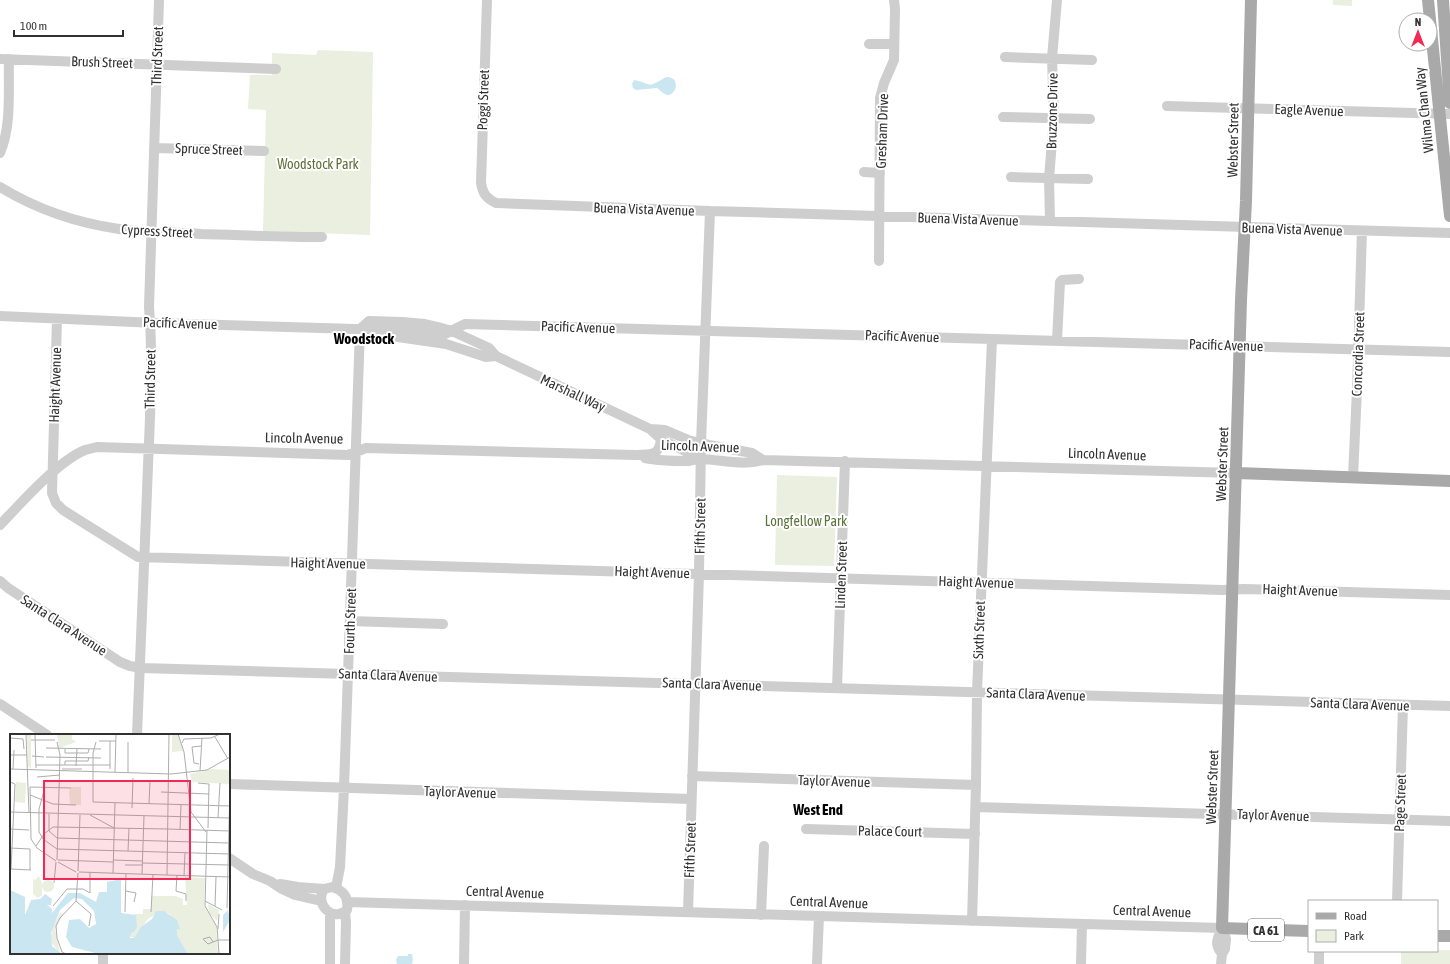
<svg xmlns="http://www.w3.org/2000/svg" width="1450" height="964" font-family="'Asap Condensed',sans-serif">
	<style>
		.green { fill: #eaefdf }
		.water { fill: #cae6f0 }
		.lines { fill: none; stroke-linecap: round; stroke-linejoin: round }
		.minor { stroke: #cecece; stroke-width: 10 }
		.major { stroke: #a9a9a9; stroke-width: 12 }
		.labels { text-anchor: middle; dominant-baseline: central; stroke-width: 4; stroke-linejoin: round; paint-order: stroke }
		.shield { fill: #fff; stroke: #6f6f6f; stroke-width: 1 }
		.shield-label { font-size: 13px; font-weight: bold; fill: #313131 }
		.street-label { font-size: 14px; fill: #313131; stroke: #fff }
		.park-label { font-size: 14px; fill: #5c723a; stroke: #fff }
		.neighbourhood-label { font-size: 15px; font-weight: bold; fill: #000; stroke: #fff }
		.inset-road { fill: none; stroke: #adadad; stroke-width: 1 }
		.view { fill: #f32854; fill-opacity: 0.15; stroke: #f32854; stroke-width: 2 }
		.inset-edge { fill: none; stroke: #313131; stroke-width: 2 }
	</style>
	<rect width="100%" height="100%" fill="#fff"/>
	<!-- green -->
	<path class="green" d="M1333,0H1352V6L1333,5Z
		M318,50L373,52L370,235L263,231L266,110L248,109L250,75H272V53L316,55Z
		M777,475L837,477L834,566L775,565Z
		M1437,950H1450V964H1401V951H1437Z"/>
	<!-- water -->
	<path class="water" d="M666,77C683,76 675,100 665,94C662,93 660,90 657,88L636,90L633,88L632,84L634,80C653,84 646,89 666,77Z
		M408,954H412L413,960L412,964H397L396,960L398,956H408Z"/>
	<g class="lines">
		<!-- minor -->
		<path class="minor" d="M487,0L481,183C483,194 486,198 496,203L710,211L1450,233
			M869,44H894
			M1005,57L1092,60
			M0,59L276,69
			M1167,106L1450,114
			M1003,117L1090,119
			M154,148L264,151
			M0,153C12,125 8,90 9,59
			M864,172L880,173
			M1011,177L1088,179
			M0,187C36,209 77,223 119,229C146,233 174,232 201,234C241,235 282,237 322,237
			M1050,221L1049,178L1054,118L1052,58L1057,0
			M879,261L880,98L884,83L894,60L895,9L894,0
			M0,316L156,323L388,330L435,334H445L465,324L1450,352
			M57,319L52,493L56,503L63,510L138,557L1222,590L1244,589L1450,595
			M360,329L369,321L402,322L425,324L438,327L452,331L489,348L496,356L650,429L661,439L701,459
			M391,336L446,344L486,357L496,356
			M1057,340L1060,282L1062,280L1079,279
			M650,429L665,430L691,441L709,445L752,453L763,460
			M645,458C659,461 675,461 689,461C693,460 697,459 701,459C723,460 742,466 763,460L1236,473
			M1353,477L1357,389L1362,231
			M0,525C21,503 58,461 85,450C89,449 93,448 97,447L348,455L366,448L635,455C651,454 659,457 661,439
			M0,581L8,588L120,662L130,666L141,668L1450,706
			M350,621L443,624
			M837,688L845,461
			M0,704L47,735
			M137,735C141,654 144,573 147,492C149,430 154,368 149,307L159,0
			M692,776L976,785
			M229,784L691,799
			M976,807L1450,821
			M806,829L975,834
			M229,858L253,874L270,881L282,889L295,895L321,901
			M280,884L298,887L324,889
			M332,887C344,890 349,898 347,910C333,923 314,904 324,889Z
			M336,888L340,867L344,788L360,329
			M1397,901L1403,705
			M347,902L1222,928
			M688,912L699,574L701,443L710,211
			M761,915L764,846
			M972,921L976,785L977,692L992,339
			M103,953V964
			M1222,954C1214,944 1217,939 1222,928
			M330,964V913
			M345,964L346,922L345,912
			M464,964L465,905
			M817,964L819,916
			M1081,964L1082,924
			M1221,964L1222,954L1225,949L1226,939L1222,928
			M1319,964V951"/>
		<!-- major -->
		<path class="major" d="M1251,0L1246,201L1241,300L1222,928L1309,931
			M1428,0L1450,216
			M1443,0L1450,103
			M1236,473L1450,481
			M1437,936H1450"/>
	</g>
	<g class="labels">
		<!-- shield labels -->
		<rect class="shield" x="1248" y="919" width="36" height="22" rx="3"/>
		<g class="shield-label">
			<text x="1266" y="930">CA 61</text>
		</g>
		<!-- street labels -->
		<g class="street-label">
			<text transform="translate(157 56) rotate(-88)">Third Street</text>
			<text transform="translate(102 62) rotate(2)">Brush Street</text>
			<text transform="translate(483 100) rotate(-88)">Poggi Street</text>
			<text transform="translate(1309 110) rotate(2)">Eagle Avenue</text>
			<text transform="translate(1424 110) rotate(-96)">Wilma Chan Way</text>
			<text transform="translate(1052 111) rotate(-89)">Bruzzone Drive</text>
			<text transform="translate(882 131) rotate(-88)">Gresham Drive</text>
			<text transform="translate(1233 140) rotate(-89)">Webster Street</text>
			<text transform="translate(209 149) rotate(2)">Spruce Street</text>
			<text transform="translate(644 209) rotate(2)">Buena Vista Avenue</text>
			<text transform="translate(968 219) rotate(2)">Buena Vista Avenue</text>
			<text transform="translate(1292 229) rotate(2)">Buena Vista Avenue</text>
			<text transform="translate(157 231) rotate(3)">Cypress Street</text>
			<text transform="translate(180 323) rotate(2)">Pacific Avenue</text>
			<text transform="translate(578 327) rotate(2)">Pacific Avenue</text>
			<text transform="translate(902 336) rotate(2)">Pacific Avenue</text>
			<text transform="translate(1226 345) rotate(2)">Pacific Avenue</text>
			<text transform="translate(1358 354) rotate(-88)">Concordia Street</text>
			<text transform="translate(150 379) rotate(-89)">Third Street</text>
			<text transform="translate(55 385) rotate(-88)">Haight Avenue</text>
			<text transform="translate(573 393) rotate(25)">Marshall Way</text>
			<text transform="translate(304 438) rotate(1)">Lincoln Avenue</text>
			<text transform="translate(700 446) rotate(2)">Lincoln Avenue</text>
			<text transform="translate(1107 454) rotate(2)">Lincoln Avenue</text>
			<text transform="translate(1222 464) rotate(-88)">Webster Street</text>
			<text transform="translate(700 526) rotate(-89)">Fifth Street</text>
			<text transform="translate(328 563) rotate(1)">Haight Avenue</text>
			<text transform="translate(652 572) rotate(2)">Haight Avenue</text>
			<text transform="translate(841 575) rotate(-88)">Linden Street</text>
			<text transform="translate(976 582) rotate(2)">Haight Avenue</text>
			<text transform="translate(1300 590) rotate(2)">Haight Avenue</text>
			<text transform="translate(350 621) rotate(-88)">Fourth Street</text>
			<text transform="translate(64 625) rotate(33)">Santa Clara Avenue</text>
			<text transform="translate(979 630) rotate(-88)">Sixth Street</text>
			<text transform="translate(388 675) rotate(2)">Santa Clara Avenue</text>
			<text transform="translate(712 684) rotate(2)">Santa Clara Avenue</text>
			<text transform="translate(1036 694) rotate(2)">Santa Clara Avenue</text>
			<text transform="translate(1360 704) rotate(2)">Santa Clara Avenue</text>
			<text transform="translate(834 781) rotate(2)">Taylor Avenue</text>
			<text transform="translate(1212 787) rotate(-88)">Webster Street</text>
			<text transform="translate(460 792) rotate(2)">Taylor Avenue</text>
			<text transform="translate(1400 803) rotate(-88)">Page Street</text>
			<text transform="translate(1273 815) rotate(2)">Taylor Avenue</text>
			<text transform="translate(890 831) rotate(1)">Palace Court</text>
			<text transform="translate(690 850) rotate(-88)">Fifth Street</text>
			<text transform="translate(505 892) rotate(2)">Central Avenue</text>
			<text transform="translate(829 902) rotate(2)">Central Avenue</text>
			<text transform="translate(1152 911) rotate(2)">Central Avenue</text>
		</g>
		<!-- park labels -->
		<g class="park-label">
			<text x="318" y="164">Woodstock Park</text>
			<text x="806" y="521">Longfellow Park</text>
		</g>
		<!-- neighbourhood labels -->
		<g class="neighbourhood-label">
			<text x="364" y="338">Woodstock</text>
			<text x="818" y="809">West End</text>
		</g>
	</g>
	<!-- overview -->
	<g transform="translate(10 734)">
		<rect width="220" height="220" fill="#fff"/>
		<path d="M17,0H21V35L18,32ZM47,0H62V5L66,8L49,14ZM162,0H168L173,17L162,18ZM202,35L220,36V50L182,48L180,40ZM6,48L16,49L15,69L5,68ZM61,53H71V71H60L59,58ZM23,142L24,147L29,142L32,149V161L28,164L23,160ZM175,143L195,144L194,172L206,192L208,220H178L167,201V195L160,180L151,177L138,185L124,204L119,202L125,180H133V175H141V162H166L173,165V171H177ZM32 152a6 6 0 1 1 12 0a6 6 0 1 1-12 0ZM198,170L209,176L207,187L199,179ZM51,178L53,180L45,195L50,219L40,207L43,192Z" fill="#eaefdf"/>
		<path d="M111,145V179L126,181L127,193L124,198L121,199L120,204H124L131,193L142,185L146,177H154L167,186L170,195H167V201L178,220H89L62,213L56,203L59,186L70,185L79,194L86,190L84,177L72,165L64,164L50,176L41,199L42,212L52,220H0V156L15,163V181L21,166L30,165L35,160L42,165L41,171H37L42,175V179L58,159H70L86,168L89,158H97V148ZM218,176L220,186L213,198V181Z" fill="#cae6f0"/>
		<path class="inset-road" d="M16,0L19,79M25,0L26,34M159,0L157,141L220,143M168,0L174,18L181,78L196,98M205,3L218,25M0,4L13,5L14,15M21,6H45M89,7H106M86,8L83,19V68L220,72M172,9L174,5L201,4L210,0M36,14L91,15M55,15V19H78L79,15M0,21H17M22,22L34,23M36,23L91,24M189,30L184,29L182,13L191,12M26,31H100M55,31V27H78L79,23M66,32L67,15M0,35L161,40L197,36L220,23M3,35L4,16M52,35H72M100,35V7M190,37L192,4M105,38L106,0M118,39V8M27,43L50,41M0,48L5,50L1,135M188,49L199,50L198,94M35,53L29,75V98L33,105L47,115L220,120M151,58L199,60M20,61L43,70L66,71M139,70L140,47M122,74L123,44M0,78L220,84M39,80V97L47,104L219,109M80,81L104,94M208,84L210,49M0,95L19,96M158,95L220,97M170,96L171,71M197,96L195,172L207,193L208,206H220M26,112L34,100L43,93L158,95M0,114L20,115V136M118,117L119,94M47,126L50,21L47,8M48,126L103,128M103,126L132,127M46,127L27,114L21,105L20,53L61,54M48,128L66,138M132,129L220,131M115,131H132M0,135L21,136M68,137L70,81M69,138L157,141M103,139L105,69M132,140L134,82M167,141L166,157L176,160V167M174,142L175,119M44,149L46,128M116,157L126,159L124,168M66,167L81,180L79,192M195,167L212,176M43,172L57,155H73L80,159V139M205,172L206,143M217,174L220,52M115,178L116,140M141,178L143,141M208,195L209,180M208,206L209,220M203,208L200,203L193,205L198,210L208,206M56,220L52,218L47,204L46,192L50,184L66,167L68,139"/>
		<path class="view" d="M34,47H180V145H34Z"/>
		<rect width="220" height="220" class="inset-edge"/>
	</g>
	<!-- legend -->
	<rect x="1308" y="900" width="130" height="52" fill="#ffffff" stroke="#adadad"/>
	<rect x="1316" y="913" width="20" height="6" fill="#a9a9a9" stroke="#adadad"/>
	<text x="1344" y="920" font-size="12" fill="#313131">Road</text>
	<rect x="1316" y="930" width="20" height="12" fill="#eaefdf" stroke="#adadad"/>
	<text x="1344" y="940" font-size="12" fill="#313131">Park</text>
	<!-- north arrow -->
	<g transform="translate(1418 32)"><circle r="19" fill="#ffffff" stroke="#adadad"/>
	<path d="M0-3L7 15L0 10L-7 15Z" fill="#f32854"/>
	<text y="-6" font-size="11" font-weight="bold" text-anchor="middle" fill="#313131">N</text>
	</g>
	<!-- scale -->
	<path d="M14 30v6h109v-6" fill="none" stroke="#313131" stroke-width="2"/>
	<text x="20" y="30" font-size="12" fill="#313131" stroke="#ffffff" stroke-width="3" paint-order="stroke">100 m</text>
</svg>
